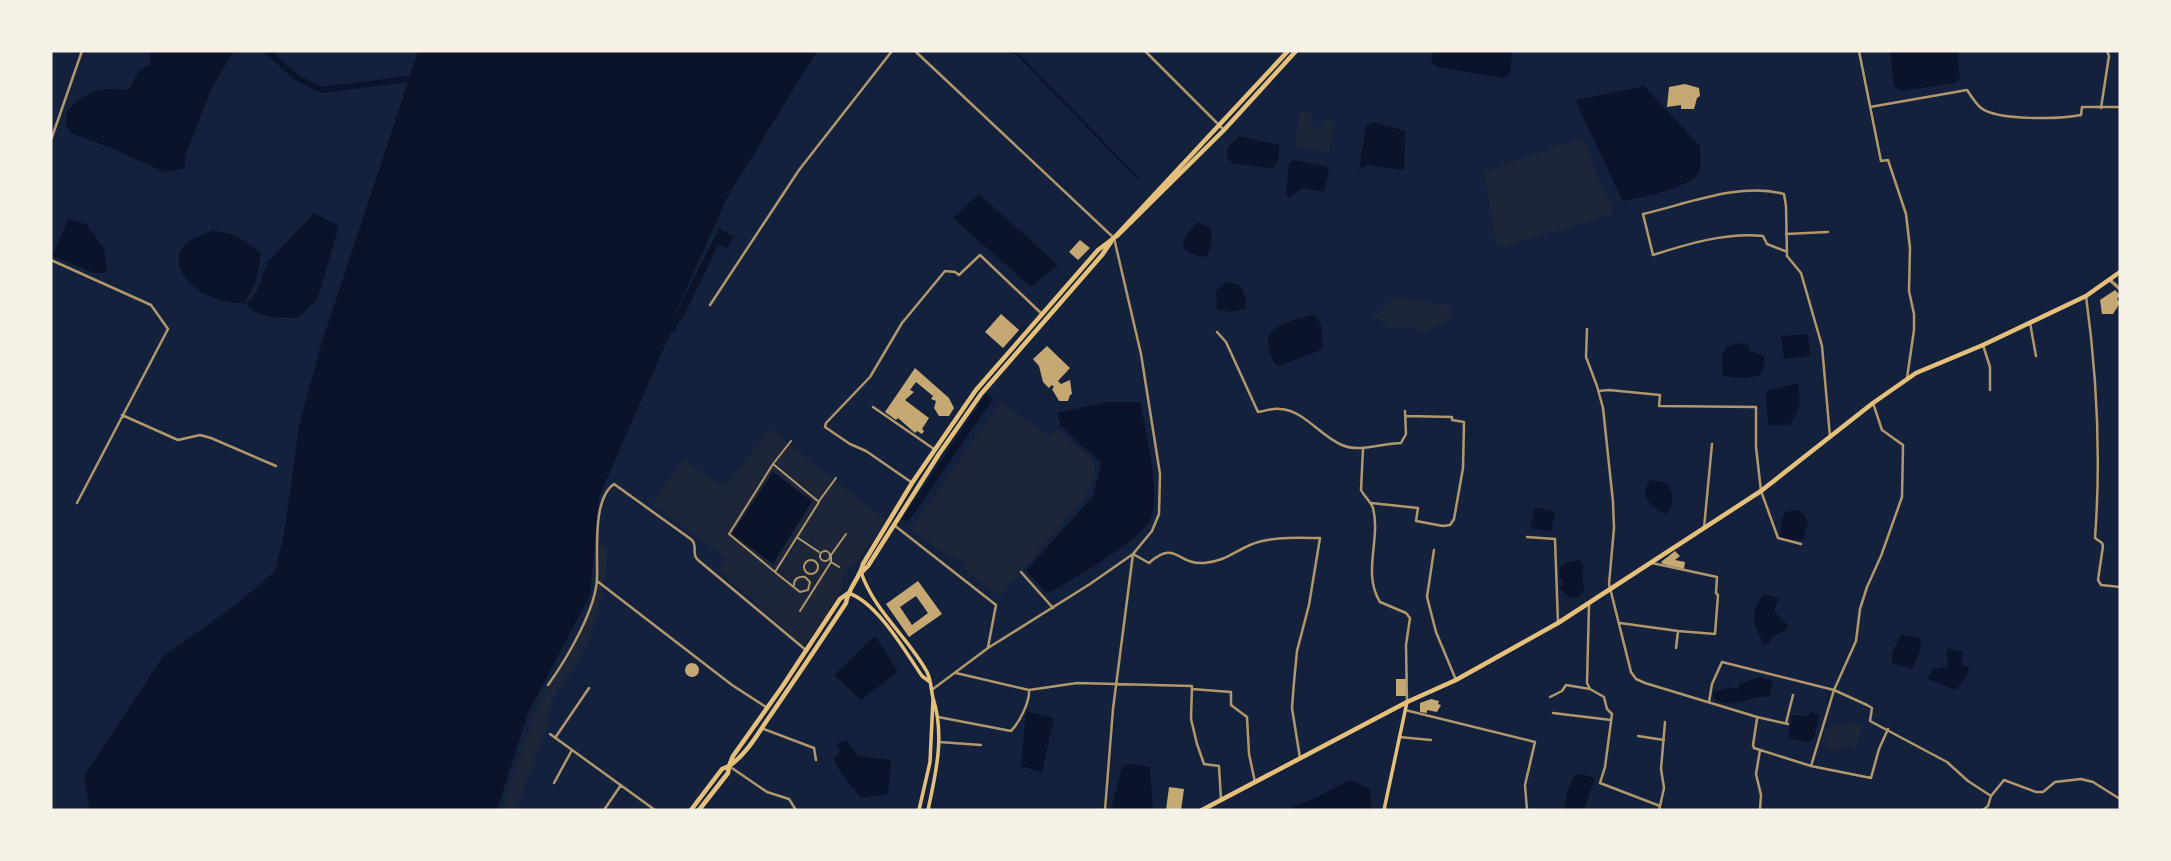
<svg xmlns="http://www.w3.org/2000/svg" width="2171" height="861" font-family="'Sofia Sans Condensed',sans-serif">
	<style>
		.green { fill: #1d2539 }
		.water { fill: #0b132b }
		.lines { fill: none; stroke-linecap: round; stroke-linejoin: round }
		.stream { stroke: #0b132b; stroke-width: 2 }
		.canal { stroke: #0b132b; stroke-width: 6 }
		.building { fill: #c6a872; fill-rule: evenodd }
		.pedestrian { stroke: #b1986c; stroke-width: 2 }
		.minor { stroke: #b1986c; stroke-width: 2.5 }
		.tertiary { stroke: #b1986c; stroke-width: 3.5 }
		.secondary { stroke: #e5c07b; stroke-width: 3.5 }
		.primary { stroke: #e5c07b; stroke-width: 4.5 }
		.trunk { stroke: #e5c07b; stroke-width: 4.5 }
	</style>
	<rect width="100%" height="100%" fill="#14213d"/>
	<!-- green -->
	<path class="green" d="M1300,112L1312,113L1310,126L1322,128L1324,118L1334,120L1329,152L1295,147Z
		M1582,139L1614,214L1497,248L1484,172Z
		M1393,298L1448,305L1453,318L1423,332L1409,328L1390,329L1378,318L1370,322Z
		M1001,403L1050,437L1056,429L1094,461L1095,469L1087,494L1000,596L964,569L967,565L953,555L950,558L911,529Z
		M770,429L886,521L857,563L849,567L842,578L843,587L815,632L803,645L719,570L726,558L652,504L684,460L725,488Z
		M600,543L608,550C607,576 595,629 584,652C571,677 546,694 547,725L516,810H502C516,772 526,732 543,695C549,682 559,672 566,659C590,619 598,589 600,543Z
		M1847,722L1862,725L1856,749L1842,745L1841,751L1826,748L1828,737L1823,740L1825,730H1828L1829,725L1846,726Z"/>
	<!-- water -->
	<path class="water" d="M148,51H234L211,89L185,157V168L164,172L109,147L73,134L66,126L67,111C88,90 99,87 128,90L139,71L150,64L151,54Z
		M418,51H817L728,196L668,329L719,228L734,237L727,248L718,245L682,320L679,321L675,332L669,330L671,332L599,497L590,595L528,713L497,810H90L84,776L163,656L236,605L275,571L284,535L299,426L321,345Z
		M1434,51H1512L1510,73L1503,78L1437,67L1431,62Z
		M1890,51H1957L1960,78L1954,83L1901,91L1894,86Z
		M1644,86L1700,146C1700,154 1702,168 1698,174C1688,188 1640,198 1623,201L1577,104V100Z
		M1374,122L1405,131L1404,170L1367,165L1359,170L1366,126Z
		M1239,136L1279,145V157L1273,168L1233,164L1226,156L1229,146Z
		M1295,160L1327,167L1329,172L1323,192L1304,188L1289,197L1286,195L1289,163Z
		M979,194L1058,265L1031,287L953,218Z
		M314,213L339,226L317,300L298,318C278,317 261,320 246,304L256,293L268,262Z
		M68,220L86,224L104,248L107,273H95L52,256Z
		M1198,222L1211,228C1213,235 1211,252 1206,257C1176,254 1179,240 1198,222Z
		M212,231C233,232 245,239 261,254L256,282L244,303C195,306 143,251 212,231Z
		M1226,282L1240,285L1246,300L1245,309L1230,312L1217,309L1216,291Z
		M1310,315H1315L1321,325L1323,349L1279,366L1275,364C1255,327 1281,324 1310,315Z
		M1808,334L1810,356L1784,359L1781,336Z
		M1739,343L1748,345L1750,351L1764,356L1765,364L1759,376L1743,378L1723,376L1722,356L1726,347Z
		M1798,383C1800,401 1802,410 1789,425H1768L1766,391Z
		M986,394L993,399L908,522L902,519Z
		M1107,402H1140C1145,427 1162,499 1150,520C1137,543 1077,576 1053,591L1046,592L1026,571L1093,496L1101,463L1061,426L1057,413Z
		M773,472L812,501L773,564L732,534Z
		M1651,480C1655,481 1659,480 1663,482C1675,488 1675,507 1665,514C1651,507 1637,495 1651,480Z
		M1535,507L1555,512L1551,531L1530,528Z
		M1796,510L1803,512L1808,522L1803,540H1784L1780,536L1782,519L1785,512Z
		M1580,560L1584,568L1582,571L1584,590C1576,604 1567,598 1559,587L1563,586L1562,579L1559,578L1560,567L1568,562Z
		M1764,594L1779,598L1774,611L1788,625L1785,631L1772,636L1769,644H1764C1753,625 1749,612 1764,594Z
		M1901,634L1922,639L1919,654L1912,669L1892,663V653Z
		M875,636L898,672L861,700L834,675Z
		M1948,648L1963,652L1961,664L1969,668L1968,674L1956,690L1930,680L1928,678L1933,669L1948,667L1946,652Z
		M1761,677L1773,681L1769,697C1749,694 1730,713 1713,697L1714,692L1730,687L1739,689L1740,683Z
		M1026,711L1054,718L1042,772L1021,766Z
		M1812,712L1819,715L1814,738L1808,742L1788,738L1792,715L1807,716Z
		M846,740L859,756L891,760L888,794L861,798L839,770L834,759L841,751L836,744Z
		M1127,764L1150,767L1153,810H1111L1122,768Z
		M1580,774L1595,778L1584,810H1564L1568,790L1575,775Z
		M1350,780L1370,789L1372,810H1293V806L1309,801Z"/>
	<g class="lines">
		<!-- stream -->
		<path class="stream" d="M1014,51L1138,178"/>
		<!-- canal -->
		<path class="canal" d="M267,51L296,77L322,90L408,79"/>
	</g>
	<!-- building -->
	<path class="building" d="M1685,84L1699,88L1700,96L1697,98L1694,109H1681V105L1667,107L1669,87Z
		M1080,240L1090,248L1078,260L1069,252Z
		M2115,290L2120,295L2117,299L2120,303L2113,314H2102L2100,300Z
		M1001,314L1019,330L1003,348L985,332Z
		M1047,346L1070,368L1058,381L1061,384L1070,380L1072,394L1070,395L1068,401H1059L1052,389L1054,387L1052,385L1049,388L1043,382L1039,366L1033,359Z
		M915,368L949,398L954,408L949,416H939L934,408L936,401L931,399L933,396L916,382L910,390L914,392L905,400L929,418L922,429L924,431L922,434L917,431L915,433L898,418L896,420L885,412Z
		M1675,551L1680,556L1675,560L1685,562L1684,569L1663,564L1661,562Z
		M918,581L942,614L909,637L886,604ZM916,596L928,613L912,625L900,607Z
		M685 670a7 7 0 1 1 14 0a7 7 0 1 1-14 0Z
		M1396,679H1407V696H1396Z
		M1431,699L1439,701L1438,704L1441,705L1437,712L1427,710V713L1420,712V703Z
		M1169,787L1184,789L1181,810H1166Z"/>
	<g class="lines">
		<!-- pedestrian -->
		<path class="pedestrian" d="M773,464L819,502L775,572L729,534L773,464L791,441
			M819,501L836,478
			M798,538L819,552
			M820 556a5 5 0 1 1 10 0a5 5 0 1 1-10 0Z
			M804 567a7 7 0 1 1 14 0a7 7 0 1 1-14 0Z
			M831,562L839,567
			M776,573L800,592L808,590L810,582L805,577C798,576 794,579 794,585
			M800,611L831,562V555L846,534"/>
		<!-- minor -->
		<path class="minor" d="M915,51L1114,238L1141,354L1160,474L1159,514L1152,531L1133,554L1090,584L988,648L933,689
			M1145,51L1224,130
			M1859,51L1881,161L1888,160L1906,214L1910,248L1909,291L1914,314V330L1907,378
			M1870,107L1967,90C1971,96 1976,104 1981,108C1998,121 2061,119 2081,115L2082,107H2120
			M2101,108L2109,56L2107,51
			M51,140L82,51
			M1786,234L1828,232
			M1785,251L1767,244L1763,236C1727,232 1687,244 1653,255L1643,214C1687,204 1739,182 1784,194L1786,206L1787,256L1801,273L1822,346L1830,437
			M51,260L151,305L168,329L77,503
			M2086,296C2097,376 2101,458 2095,538L2102,543L2103,546L2098,580L2101,585L2120,587
			M710,305L799,170L892,51
			M2030,323L2036,356
			M1587,329L1586,357L1597,386L1603,408L1613,502L1614,528L1609,584L1631,672L1636,679L1645,683L1757,717L1788,724
			M1217,332L1226,342L1258,412C1265,411 1273,408 1280,409C1304,410 1321,437 1342,445C1361,453 1381,443 1401,443L1406,434L1405,411
			M1983,345L1990,367V390
			M1599,391L1609,390L1660,395L1659,406L1756,407V447L1761,491L1778,538L1801,544
			M873,407L934,449
			M122,415L178,440L200,435L211,438L276,466
			M1363,449L1361,490C1364,496 1371,502 1373,508C1381,539 1362,573 1380,602L1406,613L1410,618L1406,645L1407,702
			M911,482L866,451L850,444L825,427L826,423L870,377L902,323L945,271L955,272L959,275L980,255L1042,314
			M1371,503L1418,508L1416,521L1443,526L1450,525L1454,519L1463,468L1464,422L1452,420V417L1406,416
			M894,525L996,605L988,647
			M1704,528L1712,444
			M1527,537L1555,539L1558,623
			M1434,550L1427,597L1436,632L1456,680
			M1652,563L1717,577L1716,593L1718,595L1715,634L1678,631
			M1021,572L1053,608
			M597,581L732,685L766,707
			M1589,605L1587,683L1590,689L1604,697L1607,709L1612,714L1605,767L1600,783L1660,806L1659,810
			M1620,623L1678,631L1676,648
			M548,685C566,660 597,608 597,577C598,553 592,499 614,484L692,540C698,547 691,554 698,560L807,651
			M1192,689L1231,692V705L1247,717L1249,754L1255,782
			M1029,690L1077,683L1192,686L1191,719L1197,744L1204,764L1219,766L1221,800
			M1550,697L1562,691L1566,685L1590,689
			M1709,702L1712,684L1722,662L1834,690L1867,705L1872,708L1870,721L1947,762L1968,781L1991,796L2004,780L2036,792H2043L2055,782L2081,779L2093,782L2120,799
			M1405,710L1535,742L1525,785L1527,810
			M1553,713L1611,720
			M938,717L1011,731C1019,723 1030,702 1029,690L956,673
			M1757,719L1753,745L1754,748L1811,766L1871,778L1879,749L1888,729
			M1786,723L1793,695
			M761,728L814,748L816,760
			M550,734L655,810
			M1638,736L1664,740
			M1399,737L1431,740
			M555,738L589,688
			M939,742L981,745
			M729,766L767,792L789,799L796,810
			M1811,766L1834,690L1856,641L1860,609L1867,587L1881,556L1902,497L1903,445L1882,430L1873,403
			M554,783L572,750
			M1660,806L1664,788L1661,769L1665,722
			M604,810L621,785
			M1105,810L1113,709L1133,554L1149,563C1176,539 1177,565 1204,563C1225,561 1232,553 1250,545C1271,536 1297,538 1320,538L1309,605L1297,651L1294,682L1292,708L1300,758
			M1760,810L1761,795L1756,774L1760,750
			M1983,810L1988,806L1991,796"/>
		<!-- tertiary -->
		<path class="tertiary" d="M2111,281L2120,289"/>
		<!-- secondary -->
		<path class="secondary" d="M861,572C874,611 908,637 927,672C931,679 931,690 933,698C945,735 936,773 928,810
			M848,593C877,602 905,651 922,676L930,682
			M919,810L930,762L933,699
			M1384,810L1407,702"/>
		<!-- primary -->
		<path class="primary" d="M1202,810L1407,702L1456,680L1558,623L1761,491L1873,403L1916,373L1983,345L2086,296L2120,272"/>
		<!-- trunk -->
		<path class="trunk" d="M1117,236L1224,130L1296,51
			M862,572L868,566L939,454L981,394L1102,255L1111,242
			M691,810L722,769L729,766L733,756L782,687L840,599L847,594
			M699,810L728,773L729,766C747,754 758,733 770,716C796,678 821,641 846,603C848,588 860,578 863,564L912,483L976,390L1098,250L1114,238L1288,51"/>
	</g>
	<!-- border -->
	<rect width="2171" height="861" fill="none" stroke="#f6f1e7" stroke-width="105"/>
</svg>
